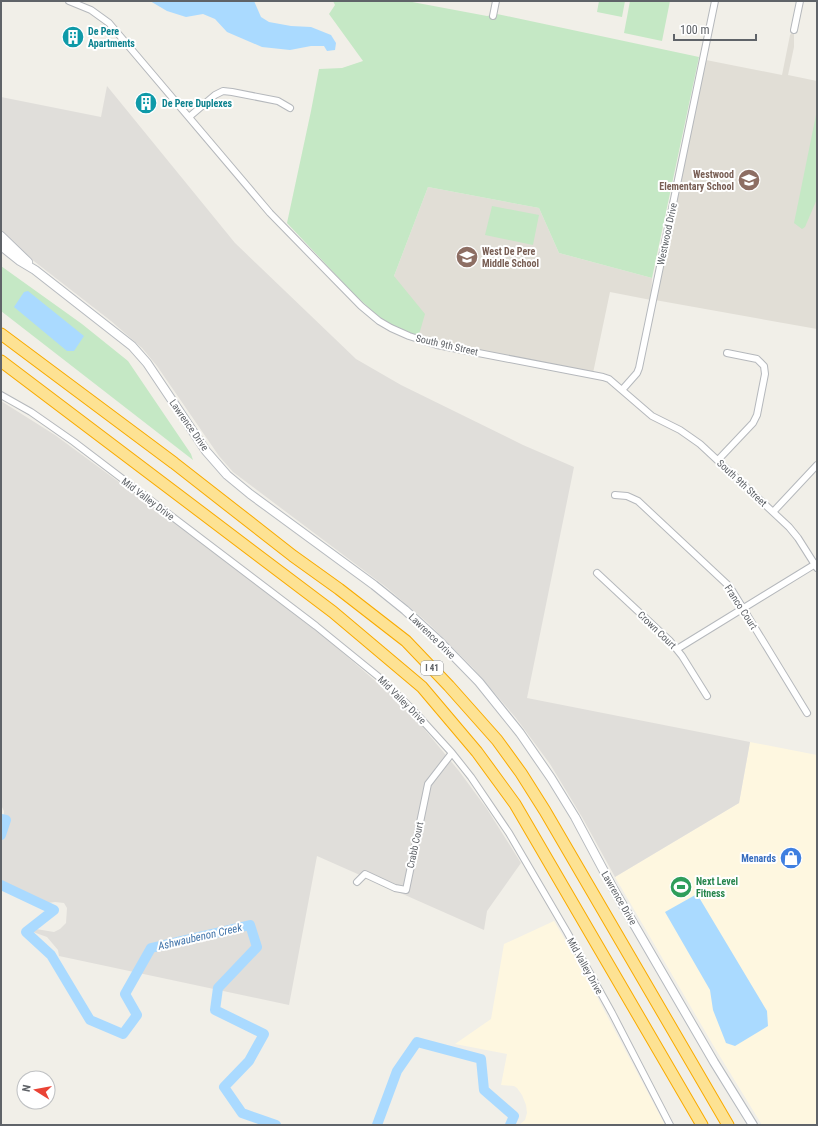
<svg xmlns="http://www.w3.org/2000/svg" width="818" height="1126" font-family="'Roboto Condensed',sans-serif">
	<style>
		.commercial { fill: #fef7e0 }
		.industrial { fill: #e0deda }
		.education { fill: #e1ded6 }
		.green { fill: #c5e8c5 }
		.water { fill: #aadaff }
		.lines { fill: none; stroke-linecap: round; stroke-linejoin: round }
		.river { stroke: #aadaff; stroke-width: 10 }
		.street-casing { stroke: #b5b8bc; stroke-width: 8 }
		.secondary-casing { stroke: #b6babf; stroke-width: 10 }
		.highway-casing { stroke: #f9ab00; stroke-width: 13 }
		.street { stroke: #fff; stroke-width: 6 }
		.secondary { stroke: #fff; stroke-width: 8 }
		.highway { stroke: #fde293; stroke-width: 11 }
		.labels { text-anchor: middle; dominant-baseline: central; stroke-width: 4; stroke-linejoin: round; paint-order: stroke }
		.shield { fill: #fff; stroke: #8f9295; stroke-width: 1 }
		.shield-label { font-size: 9px; font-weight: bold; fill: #5f6368 }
		.culture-label { font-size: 10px; font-weight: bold; fill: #0d838f; stroke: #fff; text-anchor: start }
		.education-label { font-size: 10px; font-weight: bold; fill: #785e54; stroke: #fff; text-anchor: end }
		.street-label { font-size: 10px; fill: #5f6368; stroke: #fff }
		.shop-label { font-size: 10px; font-weight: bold; fill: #366cbe; stroke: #fff; text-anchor: end }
		.leisure-label { font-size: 10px; font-weight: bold; fill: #27864d; stroke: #fff; text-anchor: start }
		.water-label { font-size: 11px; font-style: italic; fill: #4174aa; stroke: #fff }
	</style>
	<rect width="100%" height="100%" fill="#f1efe8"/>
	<!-- commercial -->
	<path class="commercial" d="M750,742L817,755V1125H762L716,1050L615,877L739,803Z
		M554,921L579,963L665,1125H519L525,1120L527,1113L526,1105L522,1095L517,1088L514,1086L501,1085L507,1054L455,1044L491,1019L504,944Z"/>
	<!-- industrial -->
	<path class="industrial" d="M107,86L235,243L356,359L401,385L523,445L574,467L527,698L750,742L739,803L615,877L582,817L550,764L516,718L473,668L428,623L386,587L233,472L219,456L157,366L142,348L111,321L30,258L1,232V97L101,117Z
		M1,401L55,435L180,527L328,640L403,705L416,719L459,771L487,809L521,863L487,911L484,930L317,856L289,1005L59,956L58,950L47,937L33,932V930L36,929L54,932L60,929L66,923L67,908L64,903L55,902L48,903L40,902L1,883V841L4,817V811L1,805Z"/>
	<!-- education -->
	<path class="education" d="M794,30V47L788,75L817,81V329L655,300L706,60L782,75L790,35Z
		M428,187L539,208L559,253L652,278L651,300L610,292L593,373L418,338L394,276Z"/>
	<!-- green -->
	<path class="green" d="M333,1H407L487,16L497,14L699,57L652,278L559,253L539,208L428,187L394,276L425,314L418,338L393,327L380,318L354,294L287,223L311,111L319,69L342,68L363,61L329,14L335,5Z
		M599,1H625L622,17L597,12Z
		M630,1H670L662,41L624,33Z
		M817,110V199L805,227L802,229L794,223Z
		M492,206L539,215L533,245L485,235Z
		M1,266L82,324L128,361L191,454L193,460L1,311Z"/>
	<!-- water -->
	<path class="water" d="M150,1H254L261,17L269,22L291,26L311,27L331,35L336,43L335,50L327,51L324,46H311L290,50L262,47L227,32L215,19L203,14L186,17L167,11Z
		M28,291L84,336L74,351H67L14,307L24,292Z
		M697,894L767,1011L768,1026L735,1046L726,1043L713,1010L710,990L665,912Z"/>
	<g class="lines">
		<!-- river -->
		<path class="river" d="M1,819L6,820L1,835
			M1,885L54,910L26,932L51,955L90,1020L123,1034L137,1015L125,994L151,948L250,925L257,947L218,988L215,1010L264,1034L249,1061L224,1087L242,1113L276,1125
			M377,1125L397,1071L417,1042L481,1059L484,1090L514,1116L510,1125"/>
		<!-- street casing -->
		<g class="street-casing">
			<path id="street" d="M69,1L91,10L109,23L270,213L361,306L379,321L391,328L409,336L437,345L603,377L609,379L652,416L680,430L700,444L789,527L798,538L817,568
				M493,16L496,1
				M794,30L800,1
				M189,117L215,95L223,91L232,92L278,101L290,108
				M622,390L637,373L639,368L715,1
				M1,395L31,412L74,442L316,626L380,678L412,709L452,753L471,777L509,833L567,932L612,1013L670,1125
				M718,460L753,423L757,415L765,374L764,366L757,359L727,353
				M615,495L627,496L638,501L730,587L807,713
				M773,512L817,465
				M597,573L670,641L682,656L707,696
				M677,649L817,563
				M357,882L365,874L395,888L406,890L428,784L452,753"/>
		</g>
		<!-- secondary casing -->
		<g class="secondary-casing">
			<path id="secondary" d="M1,236L28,262
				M1,246L20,261L35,270L132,346L147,363L206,451L227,475L250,494L374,585L405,610L440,642L479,682L520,733L551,778L575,817L614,890L714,1062L753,1125"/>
		</g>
		<!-- highway casing -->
		<g class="highway-casing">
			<path id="highway" d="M1,334L174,463L293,556L339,589L406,641L449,686L497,740L521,773L545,811L728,1125
				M1,361L333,612L422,687L477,752L515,804L702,1125"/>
		</g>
		<!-- street -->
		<use href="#street" class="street"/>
		<!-- secondary -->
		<use href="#secondary" class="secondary"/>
		<!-- highway -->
		<use href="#highway" class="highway"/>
	</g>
	<!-- icons -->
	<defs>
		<g id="building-disc" transform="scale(1.15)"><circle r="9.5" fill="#0f9aa8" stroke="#fff"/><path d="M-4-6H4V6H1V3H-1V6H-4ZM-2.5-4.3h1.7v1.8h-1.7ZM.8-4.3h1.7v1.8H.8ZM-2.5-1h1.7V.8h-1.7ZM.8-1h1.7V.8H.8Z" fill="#fff"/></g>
		<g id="school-disc" transform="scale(1.15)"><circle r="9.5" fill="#8d6e63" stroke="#fff"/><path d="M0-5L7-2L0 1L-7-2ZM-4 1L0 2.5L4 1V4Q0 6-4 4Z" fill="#fff"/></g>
		<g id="shop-disc" transform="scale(1.15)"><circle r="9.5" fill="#3f7fe0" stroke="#fff"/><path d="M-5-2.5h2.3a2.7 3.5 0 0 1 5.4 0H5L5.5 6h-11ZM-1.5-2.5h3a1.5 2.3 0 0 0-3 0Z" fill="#fff"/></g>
		<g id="stadium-disc" transform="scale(1.15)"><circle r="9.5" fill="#2e9e5b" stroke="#fff"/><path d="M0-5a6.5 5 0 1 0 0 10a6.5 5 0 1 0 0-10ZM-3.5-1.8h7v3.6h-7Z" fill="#fff"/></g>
	</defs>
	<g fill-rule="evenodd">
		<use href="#building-disc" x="73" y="37"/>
		<use href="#building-disc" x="146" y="103"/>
		<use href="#school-disc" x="749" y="180"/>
		<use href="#school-disc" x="467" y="257"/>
		<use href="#shop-disc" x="791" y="858"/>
		<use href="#stadium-disc" x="681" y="887"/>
	</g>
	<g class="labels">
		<!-- shield labels -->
		<rect class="shield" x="421" y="661" width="22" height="14" rx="3"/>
		<g class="shield-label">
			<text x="432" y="668">I 41</text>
		</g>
		<!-- culture labels -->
		<g class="culture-label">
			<text x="88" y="31">De Pere<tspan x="88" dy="12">Apartments</tspan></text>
			<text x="162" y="103">De Pere Duplexes</text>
		</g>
		<!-- education labels -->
		<g class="education-label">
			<text x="734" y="174">Westwood<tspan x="734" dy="12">Elementary School</tspan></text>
			<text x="482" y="251" text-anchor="start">West De Pere<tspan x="482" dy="12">Middle School</tspan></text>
		</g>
		<!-- street labels -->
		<g class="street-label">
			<text transform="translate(667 234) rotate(-78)">Westwood Drive</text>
			<text transform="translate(447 345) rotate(13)">South 9th Street</text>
			<text transform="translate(189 425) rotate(55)">Lawrence Drive</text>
			<text transform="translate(742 483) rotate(43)">South 9th Street</text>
			<text transform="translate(148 499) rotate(37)">Mid Valley Drive</text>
			<text transform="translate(741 607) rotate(57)">Franco Court</text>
			<text transform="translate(657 630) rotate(44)">Crown Court</text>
			<text transform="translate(432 636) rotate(44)">Lawrence Drive</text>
			<text transform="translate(402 700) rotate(45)">Mid Valley Drive</text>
			<text transform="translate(415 845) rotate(-78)">Crabb Court</text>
			<text transform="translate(619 898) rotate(60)">Lawrence Drive</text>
			<text transform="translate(585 966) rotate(61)">Mid Valley Drive</text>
		</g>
		<!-- shop labels -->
		<g class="shop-label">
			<text x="776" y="858">Menards</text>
		</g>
		<!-- leisure labels -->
		<g class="leisure-label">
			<text x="696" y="881">Next Level<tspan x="696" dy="12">Fitness</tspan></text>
		</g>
		<!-- water labels -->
		<g class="water-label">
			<text transform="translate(200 937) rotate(-13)">Ashwaubenon Creek</text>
		</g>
	</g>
	<!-- border -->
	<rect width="818" height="1126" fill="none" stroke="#5f6368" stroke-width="4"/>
	<!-- north arrow -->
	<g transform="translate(36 1090) rotate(281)"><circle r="19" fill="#ffffff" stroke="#bfc1c3"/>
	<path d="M0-3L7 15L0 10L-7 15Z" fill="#ea4335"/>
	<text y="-6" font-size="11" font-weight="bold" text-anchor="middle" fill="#5f6368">N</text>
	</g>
	<!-- scale -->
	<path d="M674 34v6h82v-6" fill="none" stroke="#5f6368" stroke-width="2"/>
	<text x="680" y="34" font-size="12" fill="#5f6368" stroke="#ffffff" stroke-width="3" paint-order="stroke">100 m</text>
</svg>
